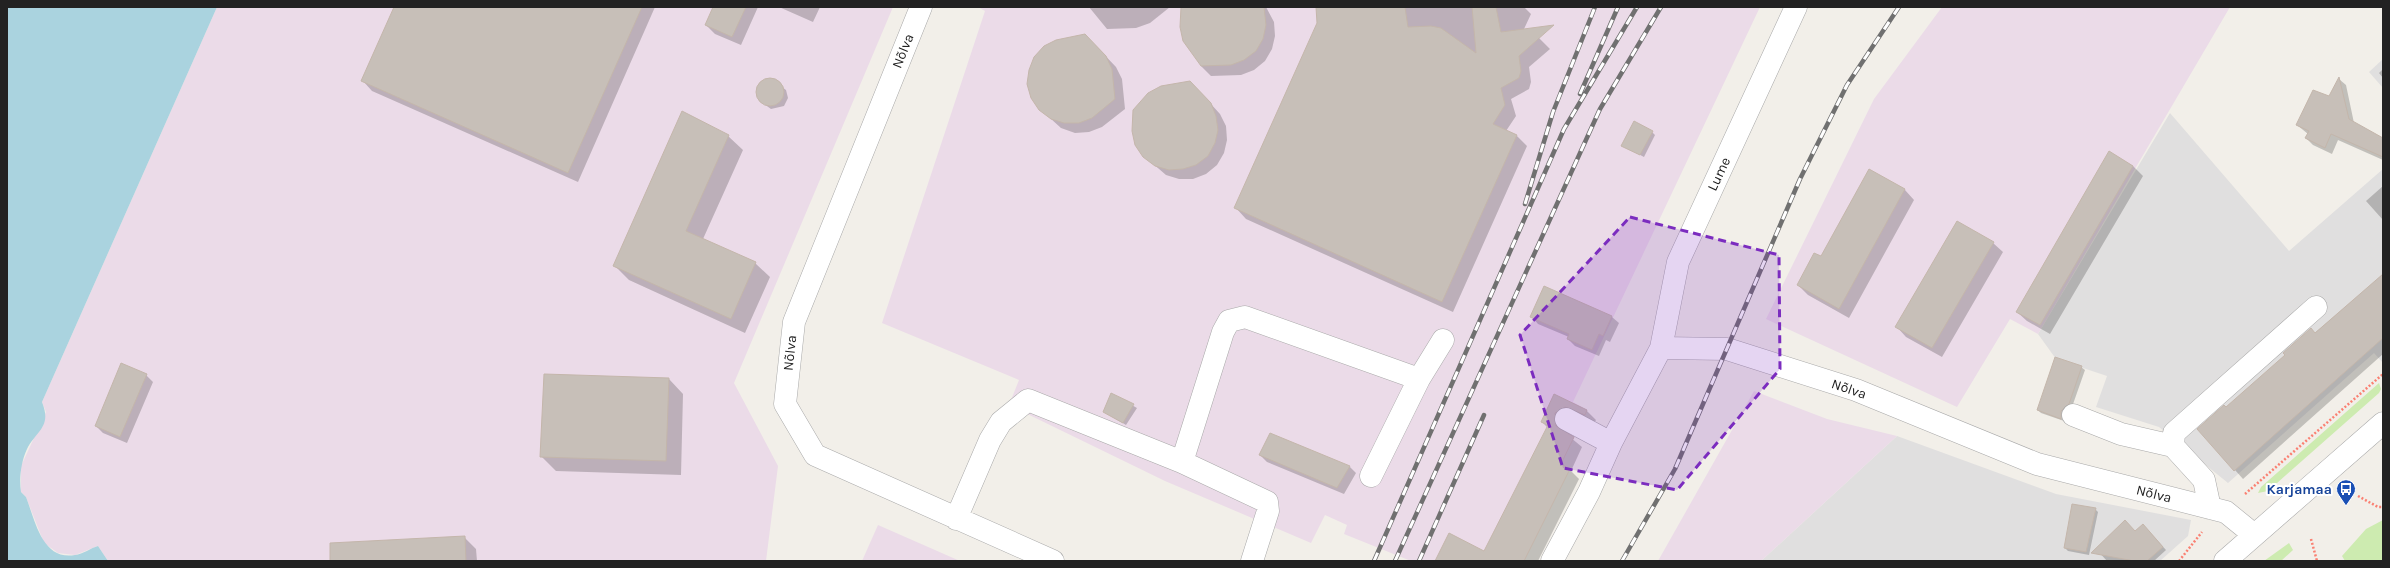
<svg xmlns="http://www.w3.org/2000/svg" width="2390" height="568" font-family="Karla,sans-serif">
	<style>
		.residential { fill: #e0dfdf }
		.industrial { fill: #ebdbe8 }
		.grass { fill: #cdebb0 }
		.water { fill: #aad3df }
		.shadow { fill: #0003 }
		.building { fill: #c7bfb8; stroke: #c4b6ab }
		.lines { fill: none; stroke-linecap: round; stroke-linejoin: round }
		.minor-casing { stroke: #a9a9a9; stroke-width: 23 }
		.path { stroke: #fa8072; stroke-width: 2.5; stroke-dasharray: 2 2; stroke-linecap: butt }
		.minor { stroke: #fff; stroke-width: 22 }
		.rail-casing { stroke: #707070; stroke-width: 4.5 }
		.rail { stroke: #fff; stroke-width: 3; stroke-dasharray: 9; stroke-linecap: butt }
		.marked { fill: #7b2cbf; fill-opacity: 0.2; stroke: #7b2cbf; stroke-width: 3; stroke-dasharray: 8 5; stroke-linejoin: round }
		.labels { text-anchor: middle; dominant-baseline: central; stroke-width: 4; stroke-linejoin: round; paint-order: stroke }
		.street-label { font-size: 14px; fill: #222; stroke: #fff }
		.transit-label { font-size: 14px; font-weight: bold; fill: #164399; stroke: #fff; text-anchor: end }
	</style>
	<rect width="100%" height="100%" fill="#f2efe9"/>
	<!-- residential -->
	<path class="residential" d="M2383,59V88L2369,72Z
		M2170,113L2289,251L2383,169V363L2374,353L2228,483L2159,427L2096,407L2107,376L2056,359L2038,334Z
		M1897,436L2056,494L2191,520L2188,536L2160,561H1761Z"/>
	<!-- industrial -->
	<path class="industrial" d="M217,7H893L734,383L778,466L766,561H108L98,546L75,555L58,553L44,543L26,497L21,492V466L46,412L42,402Z
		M978,7H1760L1573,402L1587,410L1569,448L1553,460L1570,469L1524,561H1411L1344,534L1347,525L1325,515L1311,543L1165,481L1009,405L1019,380L882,323L985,11Z
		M1942,7H2230L2038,334L2010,319L1957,407L1766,319L1874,99Z
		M1754,391L1827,419L1897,436L1761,561H1658Z
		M878,525L960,561H862Z"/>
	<!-- grass -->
	<path class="grass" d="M2379,383L2381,389L2379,393L2268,491L2258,493L2261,487Z
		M2383,520V561H2345L2342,556L2366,529Z
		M2289,543L2293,550L2281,561H2264Z"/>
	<!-- water -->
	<path class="water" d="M7,7H217L42,402C52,427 37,430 27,449C21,462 19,478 21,492L26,497C35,520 42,561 75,555C83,554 91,548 98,546L108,561H7Z"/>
	<!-- shadow -->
	<path class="shadow" d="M396,7H655L578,182L372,91L363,81Z
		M715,7H758L741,45L715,34L706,25Z
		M779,7H820L813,22Z
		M1089,7H1170L1150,23L1136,28L1107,29Z
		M1182,7H1266L1274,22L1275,36L1272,49L1265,61L1254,70L1241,75L1211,76L1201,66Z
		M1317,7H1524L1531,14L1524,29L1539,38L1550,49L1529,67L1531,82L1529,89L1511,99L1516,116L1506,131L1516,135L1527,146L1453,312L1246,219L1236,208L1318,23Z
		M1095,45L1116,67L1122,79L1125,109L1102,127L1089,132L1075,133L1061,128L1040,109Z
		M2383,69V78L2379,73Z
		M771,79L786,90L788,98L784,106L771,109L760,101L757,93L763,81Z
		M2339,79L2346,85L2354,123L2383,139V160L2338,140L2332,154L2313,145L2306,138L2308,134L2297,125L2330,97Z
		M1200,92L1220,114L1226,126L1227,140L1224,153L1217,165L1206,174L1193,179H1179L1166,175L1144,156Z
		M1652,132L1655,135L1644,157L1623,146Z
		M728,136L743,150L703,239L755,263L770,277L745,333L629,280L614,265Z
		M2110,153L2133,166L2143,176L2050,334L2027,321L2017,312Z
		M1869,170L1905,190L1914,200L1849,318L1808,295L1798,285L1821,257Z
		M2383,186V220L2366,201Z
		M1993,243L2003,252L1942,357L1906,337L1897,327Z
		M2383,275V354L2243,479L2235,470L2226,409Z
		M1544,287L1612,317L1619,323L1610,342L1606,340L1599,356L1575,346L1568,339L1569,337L1538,324L1532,317Z
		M2081,367L2085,370L2072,407L2064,421L2041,413L2038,410Z
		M146,375L153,382L127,443L103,433L96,426Z
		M669,379L683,394L681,475L556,471L541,456Z
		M1112,394L1137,408L1126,425L1104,412Z
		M1555,395L1587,411L1596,420L1594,423H1564V432L1582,447L1571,471L1579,479L1538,561H1436L1485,553L1548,428L1542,422Z
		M1260,455L1349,466L1356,473L1344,494L1267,462Z
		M2095,509L2098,512L2089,555L2068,551L2065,548Z
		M2143,525L2166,550L2154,561H2107L2096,549L2135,532Z
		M464,537L476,549L477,561H345Z"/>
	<!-- building -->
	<path class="building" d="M394,7H642L568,173L361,81Z
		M713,7H746L732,37L705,25Z
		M1181,7H1264L1266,25L1263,39L1256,51L1244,60L1231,65L1201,66L1183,41L1180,27Z
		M1316,7H1405L1408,27L1431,26L1441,28L1476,53L1472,7H1496L1501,32L1554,25L1519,56L1521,71L1519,78L1501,88L1505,105L1493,124L1517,135L1442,302L1234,208L1317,23Z
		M1085,34L1106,56L1112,69L1115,99L1092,118L1079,123H1064L1051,119L1039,110L1031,98L1027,84L1029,70L1034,57L1044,46L1056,40Z
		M2339,77L2349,119L2383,138V157L2331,134L2325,148L2305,138L2309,131L2296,125L2313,90L2329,96Z
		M756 92a14 14 0 1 1 28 0a14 14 0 1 1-28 0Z
		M1190,81L1211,103L1216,116L1218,130L1215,143L1208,156L1196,165L1183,169L1169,170L1155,166L1143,157L1135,145L1132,131L1133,110L1148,93L1161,86Z
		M682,111L729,135L686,231L756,262L731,319L613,266Z
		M1634,121L1653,131L1640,155L1621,146Z
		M2109,151L2133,166L2040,325L2016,312Z
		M1869,169L1905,189L1839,309L1797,285L1814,253L1821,256Z
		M1957,221L1994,242L1932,348L1895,327Z
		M2383,274V338L2234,471L2197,429L2224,405L2226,407L2285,355L2283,353L2311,328L2315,333Z
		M1544,286L1612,316L1603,336L1599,334L1592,350L1567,339L1569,334L1530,317Z
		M2055,357L2082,366L2069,404L2061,411V419L2037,410Z
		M121,363L147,374L120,437L95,426Z
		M544,374L669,378L666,461L540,457Z
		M1111,393L1134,404L1123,423L1103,412Z
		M1554,394L1587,410L1585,415L1565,407L1555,413L1556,426L1574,437L1561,464L1570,469L1524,561H1435L1449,533L1484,551L1548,425L1541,422Z
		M1270,433L1350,466L1337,488L1259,455Z
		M2072,504L2096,508L2086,552L2064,548Z
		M2125,520L2135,531L2143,524L2163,547L2147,561H2134L2091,553Z
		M465,536L466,561H330V543Z"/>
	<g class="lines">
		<!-- minor casing -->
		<g class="minor-casing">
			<path id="minor" d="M921,7L794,322L785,404L815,455L1053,561
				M1661,348L1727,349L1856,390L2037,464L2226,512L2253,534
				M2073,415L2121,434L2173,446
				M1566,419L1611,443
				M1371,476L1419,379
				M2210,508L2204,480L2173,446L2174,433L2316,307
				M956,519L990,440L1001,422L1028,400L1182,462
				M1252,561L1268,511L1267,502L1182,462L1223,332L1229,321L1245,317L1419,379L1443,340
				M1552,561L1589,492L1611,443L1661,348L1678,262L1796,7
				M2225,561L2383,423"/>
		</g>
		<!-- path -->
		<path class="path" d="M2245,494L2383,374
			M2358,496L2378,507H2383
			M2311,539L2317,561
			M2179,561L2202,532"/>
		<!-- minor -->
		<use href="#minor" class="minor"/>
		<!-- rail casing -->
		<g class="rail-casing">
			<path id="rail" d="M1580,94L1618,7
				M1525,204L1553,112L1595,7
				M1374,561L1564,129L1637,7
				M1395,561L1600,109L1661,7
				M1419,561L1484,415
				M1622,561L1675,469L1800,179L1847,85L1899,7"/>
		</g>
		<!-- rail -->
		<use href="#rail" class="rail"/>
	</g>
	<!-- marked area -->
	<path class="marked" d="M1630,217L1779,255L1780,369L1677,490L1563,468L1520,335Z"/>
	<!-- icons -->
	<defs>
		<g id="bus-pin" transform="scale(1)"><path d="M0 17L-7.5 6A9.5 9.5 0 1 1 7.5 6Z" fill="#1a4fb4" stroke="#fff"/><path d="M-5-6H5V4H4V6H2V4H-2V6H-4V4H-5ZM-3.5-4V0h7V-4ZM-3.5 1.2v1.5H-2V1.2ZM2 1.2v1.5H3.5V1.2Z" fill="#fff"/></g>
	</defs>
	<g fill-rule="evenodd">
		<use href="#bus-pin" x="2346" y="489"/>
	</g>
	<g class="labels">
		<!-- street labels -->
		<g class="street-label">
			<text transform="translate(903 51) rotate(-68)">Nõlva</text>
			<text transform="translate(1719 174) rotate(-65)">Lume</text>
			<text transform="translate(790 353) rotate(-84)">Nõlva</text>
			<text transform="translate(1849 389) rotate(19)">Nõlva</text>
			<text transform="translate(2154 494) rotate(14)">Nõlva</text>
		</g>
		<!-- transit labels -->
		<g class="transit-label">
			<text x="2332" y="489">Karjamaa</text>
		</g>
	</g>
	<!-- border -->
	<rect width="2390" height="568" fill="none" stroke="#222222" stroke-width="16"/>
</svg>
